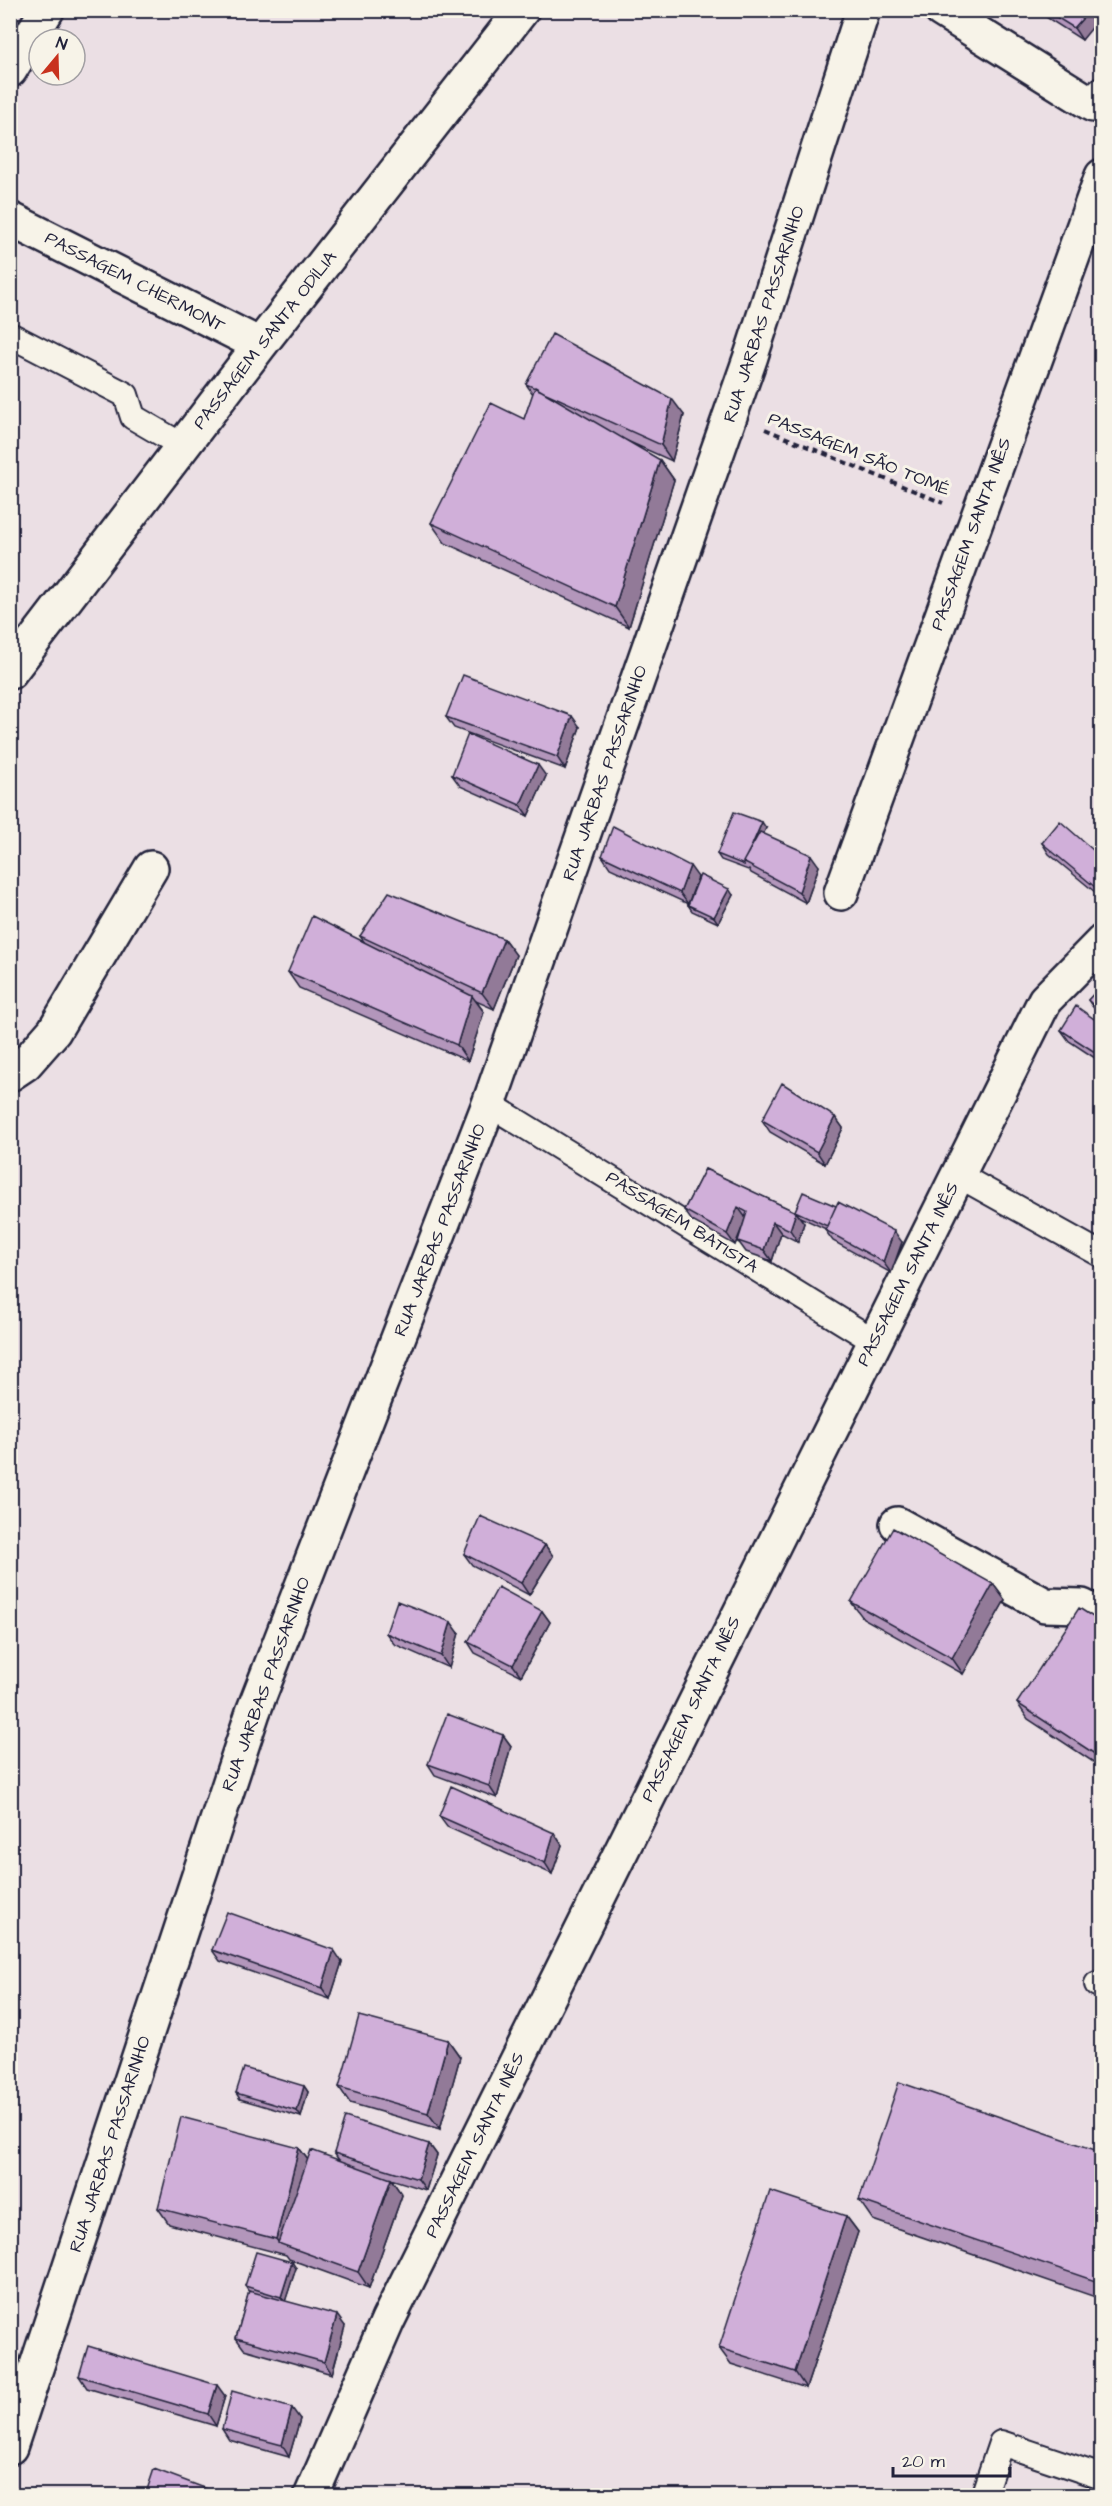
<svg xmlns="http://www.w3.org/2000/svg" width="1112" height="2506" font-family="'Architects Daughter',sans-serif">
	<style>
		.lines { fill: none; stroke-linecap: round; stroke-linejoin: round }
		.service-casing { stroke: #22223b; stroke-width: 28 }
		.minor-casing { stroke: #22223b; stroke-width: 38 }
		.path { stroke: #22223b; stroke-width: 4; stroke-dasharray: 6 4.5; stroke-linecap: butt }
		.service { stroke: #f7f3e8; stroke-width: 24 }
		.minor { stroke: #f7f3e8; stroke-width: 33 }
		.wall { fill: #b396bb; stroke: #22223b; stroke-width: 1.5 }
		.shaded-wall { fill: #927a98; stroke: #22223b; stroke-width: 1.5 }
		.building { fill: #d0afd9; stroke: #22223b; stroke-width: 1.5 }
		.labels { text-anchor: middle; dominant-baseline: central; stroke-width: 6; stroke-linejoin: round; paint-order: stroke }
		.street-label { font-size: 18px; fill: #22223b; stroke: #f7f3e8 }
	</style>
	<rect width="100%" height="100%" fill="#ebdfe4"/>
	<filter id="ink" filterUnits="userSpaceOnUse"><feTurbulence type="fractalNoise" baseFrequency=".0167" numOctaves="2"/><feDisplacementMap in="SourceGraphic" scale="12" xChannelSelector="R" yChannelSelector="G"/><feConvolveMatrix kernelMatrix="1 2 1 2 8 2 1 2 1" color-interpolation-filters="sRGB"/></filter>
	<g filter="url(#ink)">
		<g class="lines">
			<!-- service casing -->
			<g class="service-casing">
				<path id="service" d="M10,335L126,395L133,417L183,446
					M489,1104L874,1341
					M958,1175L1102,1255
					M1097,1984L1102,1986
					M983,2496L1001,2443L1102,2477"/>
			</g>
			<!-- minor casing -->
			<g class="minor-casing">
				<path id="minor" d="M941,10L1093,105L1102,95
					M10,70L47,10
					M10,219L260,345
					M10,672L260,345L522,10
					M841,893L1102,176
					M10,1074L25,1064L54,1031L151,868
					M897,1524L1045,1605L1082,1606L1102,1616
					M10,2447L253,1712L489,1104L751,356L863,10
					M311,2496L388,2320L1045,1000L1102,942"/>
			</g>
			<!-- path -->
			<path class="path" d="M765,429L943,503"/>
			<!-- service -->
			<use href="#service" class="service"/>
			<!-- minor -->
			<use href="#minor" class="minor"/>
		</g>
		<!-- wall -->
		<path class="wall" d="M1035,10H1101L1082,40Z
			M526,384L684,415L672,461L625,440L660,460L674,480L629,627L445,543L431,523L524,419L533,394Z
			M446,717L580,727L565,769L454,728Z
			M452,775L546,776L528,816L460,786Z
			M766,828L763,834L819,866L806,903L751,873L749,869L748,870L721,860L717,854Z
			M1042,843L1101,857V897L1049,854Z
			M602,856L698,877L688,904L610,868Z
			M733,895L718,923L692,911L688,905Z
			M360,936L504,939L516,955L494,1009L476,1001L484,1012L468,1061L299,988L288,972L365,943Z
			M1101,986V1015L1092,1006L1088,1000Z
			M1101,1024V1062L1069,1041L1061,1030Z
			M835,1117L843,1128L825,1164L770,1132L762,1120Z
			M705,1169L795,1212L902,1242L891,1273L833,1241L825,1230L826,1229L800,1217L804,1223L798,1242L781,1233L772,1261L746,1252L738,1241L743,1225L735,1245L692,1221L684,1210Z
			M545,1545L553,1556L529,1595L472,1565L464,1554Z
			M993,1584L1005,1600L963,1674L863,1618L851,1602Z
			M542,1611L550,1622L521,1676L475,1653L468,1642Z
			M1101,1622V1767L1028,1719L1017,1703Z
			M386,1633H459L449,1668L394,1644Z
			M503,1735L511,1746L497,1798L435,1775L428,1764Z
			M439,1816L554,1833L562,1845L552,1874L447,1827Z
			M212,1950L342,1962L330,1999L220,1961Z
			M448,2040L460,2057L440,2129L350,2103L339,2087Z
			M304,2086L308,2092L301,2117L240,2099L236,2093Z
			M429,2144L437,2155L426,2190L391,2179L402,2195L369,2288L289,2259L286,2255L169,2224L158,2208L299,2148L308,2160H339L334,2153Z
			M1101,2152V2299L873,2220L859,2200Z
			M846,2216L858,2232L806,2388L731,2364L719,2348Z
			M296,2268L285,2301L345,2326L332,2374L244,2349L236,2338L249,2292L245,2286Z
			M79,2376L225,2396L216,2426L87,2388Z
			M300,2419L289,2457L229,2440L222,2429Z"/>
		<!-- shaded-wall -->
		<path class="shaded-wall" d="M1090,10H1101V17L1082,40L1074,28Z
			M672,399L684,415L672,461L661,445Z
			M660,460L674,480L629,627L615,607Z
			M572,716L580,727L565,769L557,757Z
			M538,765L546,776L528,816L520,805Z
			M762,822L766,828L750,865L745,863Z
			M811,855L819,866L806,903L799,892Z
			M690,866L698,877L688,904L680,893Z
			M729,889L733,895L718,923L714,917Z
			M504,939L516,955L494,1009L482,993Z
			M472,996L484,1012L468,1061L457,1045Z
			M835,1117L843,1128L825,1164L817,1152Z
			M738,1207L746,1218L735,1245L727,1234Z
			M796,1212L804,1223L798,1242L790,1230Z
			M773,1222L781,1233L772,1261L764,1250Z
			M894,1231L902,1242L891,1273L883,1262Z
			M545,1545L553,1556L529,1595L521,1583Z
			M993,1584L1005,1600L963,1674L952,1658Z
			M542,1611L550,1622L521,1676L513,1665Z
			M451,1622L459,1633L449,1668L441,1656Z
			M503,1735L511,1746L497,1798L489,1786Z
			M554,1833L562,1845L552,1874L545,1863Z
			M334,1950L342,1962L330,1999L322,1988Z
			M448,2040L460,2057L440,2129L428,2113Z
			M304,2086L308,2092L301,2117L297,2111Z
			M429,2144L437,2155L426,2190L418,2179Z
			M299,2148L311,2164L279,2243L276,2239Z
			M391,2179L402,2195L369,2288L358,2272Z
			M846,2216L858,2232L806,2388L795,2372Z
			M292,2262L296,2268L285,2302L281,2297Z
			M337,2315L345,2326L332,2374L324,2362Z
			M217,2385L225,2396L216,2426L208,2414Z
			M292,2408L300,2419L289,2457L282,2445Z"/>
		<!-- building -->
		<path class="building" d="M1045,10H1090L1074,28Z
			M552,334L672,399L661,445L526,384Z
			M535,387L660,460L615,607L431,523L491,403L524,419Z
			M463,675L572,716L557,757L446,717Z
			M468,734L538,765L520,805L452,775Z
			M734,812L762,822L752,845L743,862L744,865L717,854Z
			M1060,821L1101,857V892L1042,843Z
			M613,826L690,866L680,893L602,856Z
			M760,832L811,855L799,892L743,862Z
			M700,875L729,889L714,917L688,905Z
			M389,892L504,939L482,993L360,936Z
			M312,916L472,996L457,1045L288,972Z
			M1101,986V1013L1088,1000Z
			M1076,1006L1101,1024V1056L1061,1030Z
			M782,1083L835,1117L817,1152L762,1120Z
			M705,1169L796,1212L790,1230L773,1222L764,1250L738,1241L747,1212L738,1207L727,1234L684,1210Z
			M803,1192L836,1206L827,1226L795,1211Z
			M838,1202L894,1231L883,1262L825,1230Z
			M480,1516L545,1545L521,1583L464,1554Z
			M893,1528L993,1584L952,1658L851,1602Z
			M498,1587L542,1611L513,1665L468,1642Z
			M397,1601L451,1622L441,1656L386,1633Z
			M1079,1608L1101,1622V1758L1017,1703Z
			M447,1714L503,1735L489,1786L428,1764Z
			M451,1786L554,1833L545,1863L439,1816Z
			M227,1912L334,1950L322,1988L212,1950Z
			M359,2016L448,2040L428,2113L339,2087Z
			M244,2068L304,2086L297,2111L236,2093Z
			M899,2082L1101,2152V2283L859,2200Z
			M181,2117L299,2148L276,2239L158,2208Z
			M345,2117L429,2144L418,2179L334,2153Z
			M311,2150L391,2179L358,2272L278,2243Z
			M770,2191L846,2216L795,2372L719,2348Z
			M256,2252L292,2262L281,2297L245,2286Z
			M249,2291L337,2315L324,2362L236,2338Z
			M88,2346L217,2385L208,2414L79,2376Z
			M232,2391L292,2408L282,2445L222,2429Z
			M154,2469L226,2496H145Z"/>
	</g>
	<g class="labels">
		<!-- street labels -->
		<g class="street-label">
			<text transform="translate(135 282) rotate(27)">PASSAGEM CHERMONT</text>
			<text transform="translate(764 314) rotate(-72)">RUA JARBAS PASSARINHO</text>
			<text transform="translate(265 340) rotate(-52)">PASSAGEM SANTA ODÍLIA</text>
			<text transform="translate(859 454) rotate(22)">PASSAGEM SÃO TOMÉ</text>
			<text transform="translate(971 534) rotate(-70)">PASSAGEM SANTA INÊS</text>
			<text transform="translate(605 773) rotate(-71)">RUA JARBAS PASSARINHO</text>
			<text transform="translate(682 1222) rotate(32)">PASSAGEM BATISTA</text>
			<text transform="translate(440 1230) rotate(-69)">RUA JARBAS PASSARINHO</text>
			<text transform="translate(908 1274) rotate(-63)">PASSAGEM SANTA INÊS</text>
			<text transform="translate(266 1684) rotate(-70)">RUA JARBAS PASSARINHO</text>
			<text transform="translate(691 1709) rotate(-64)">PASSAGEM SANTA INÊS</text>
			<text transform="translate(110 2144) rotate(-72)">RUA JARBAS PASSARINHO</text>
			<text transform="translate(475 2145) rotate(-64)">PASSAGEM SANTA INÊS</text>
		</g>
	</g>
	<!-- margin -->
	<rect width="1112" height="2506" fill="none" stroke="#f7f3e8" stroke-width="36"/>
	<rect x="18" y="18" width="1076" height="2470" fill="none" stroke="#22223b" stroke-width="2" filter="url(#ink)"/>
	<!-- north arrow -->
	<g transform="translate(57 57) rotate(19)"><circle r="28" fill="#f7f3e8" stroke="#a29fa3" stroke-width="1.5"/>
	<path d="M0-4.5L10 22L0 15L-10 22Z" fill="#c8321e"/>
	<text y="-9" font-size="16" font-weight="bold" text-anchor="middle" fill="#22223b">N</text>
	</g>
	<!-- scale -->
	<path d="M893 2467v9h117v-9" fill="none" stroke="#22223b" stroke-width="3"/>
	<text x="902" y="2467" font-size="18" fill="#22223b" stroke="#f7f3e8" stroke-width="4.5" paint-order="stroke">20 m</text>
</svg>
